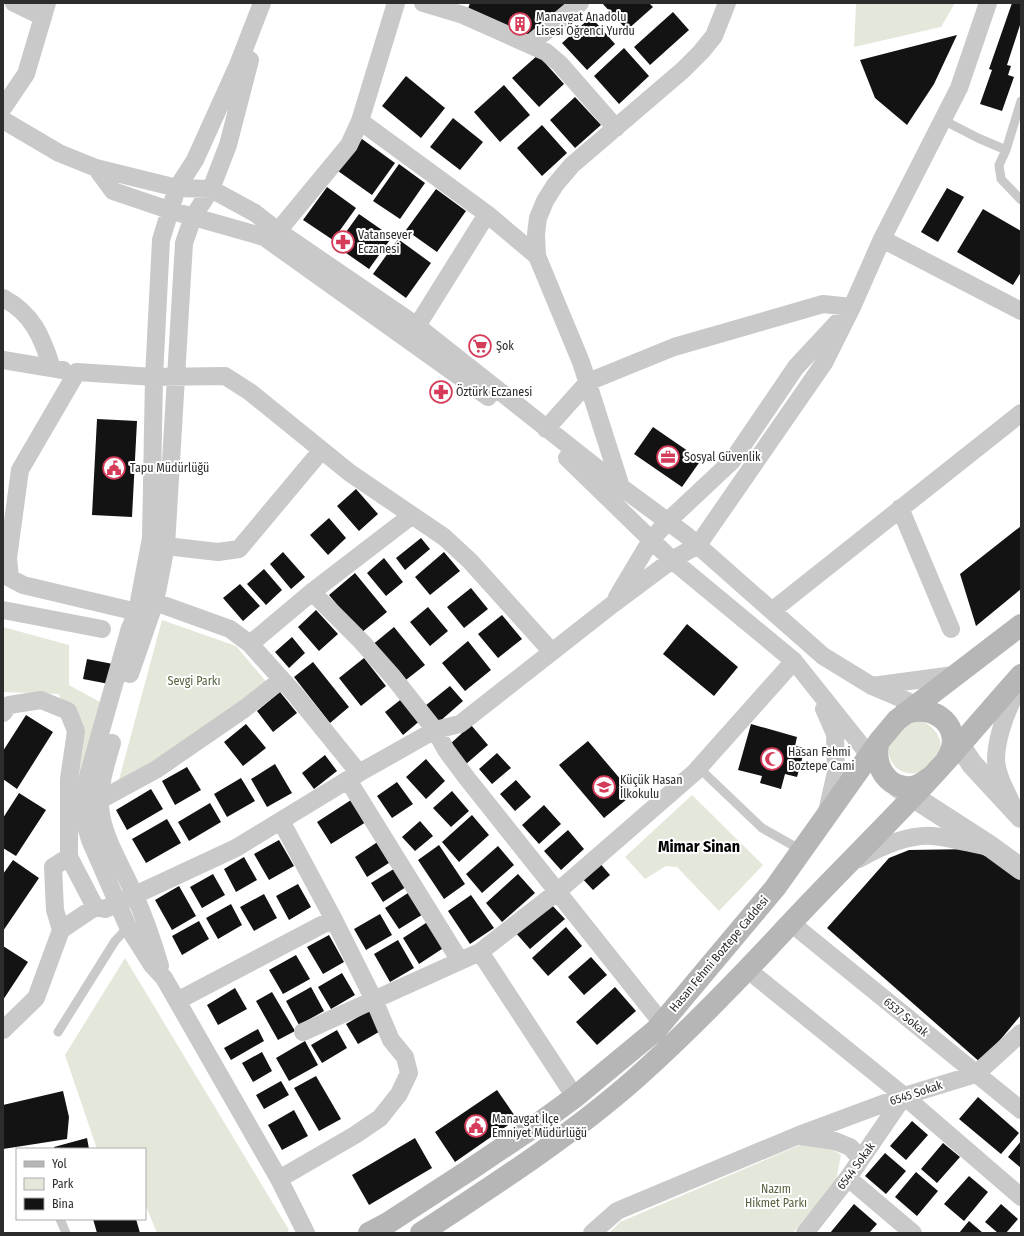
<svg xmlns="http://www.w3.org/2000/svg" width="1024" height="1236" font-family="'Fira Sans Condensed',sans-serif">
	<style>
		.green { fill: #e4e8da }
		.building { fill: #131313 }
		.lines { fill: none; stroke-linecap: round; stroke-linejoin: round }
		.service { stroke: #c9c9c9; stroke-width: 9 }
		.minor { stroke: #c9c9c9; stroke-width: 18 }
		.tertiary { stroke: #c9c9c9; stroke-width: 22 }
		.secondary { stroke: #b6b6b6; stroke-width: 22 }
		.labels { text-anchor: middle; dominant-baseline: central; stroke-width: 4; stroke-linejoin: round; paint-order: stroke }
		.poi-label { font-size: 12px; fill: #2c2c2c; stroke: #fff; text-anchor: start }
		.park-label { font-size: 12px; fill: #54633e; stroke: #fff }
		.street-label { font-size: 12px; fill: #2c2c2c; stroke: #fff }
		.district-label { font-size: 16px; font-weight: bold; fill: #000; stroke: #fff }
	</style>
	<rect width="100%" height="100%" fill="#fff"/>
	<!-- green -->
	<path class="green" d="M856,3H955L941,27L854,47Z
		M162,620L236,646L269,685L117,787Z
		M3,627L69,645V685L100,702L79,778L59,694L3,692Z
		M921,721C935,726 948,743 936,759C932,764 924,769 919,773C901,776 889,766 888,748L905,723Z
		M692,795L763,865L719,911L677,867L666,866L645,879L625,857Z
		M125,958L289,1230L287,1233H157L145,1204V1149H97L65,1055Z
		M800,1145L828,1146L841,1155L836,1181L793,1233H609L620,1222Z"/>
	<!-- building -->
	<path class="building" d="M470,3H566L529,36L467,12Z
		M602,3H649L653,7L627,30Z
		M1012,3H1021V22L1007,65L1011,66L1008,75L1014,77L1002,111L980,104L992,70L989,69Z
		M673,12L689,30L650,65L634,47Z
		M591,17L615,44L587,70L562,43Z
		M957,35L934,84L907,125L875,98L860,60Z
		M624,48L649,76L619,104L594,76Z
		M538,55L564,84L539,107L512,78Z
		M406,76L445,108L421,138L382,106Z
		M504,85L530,115L500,142L474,112Z
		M575,97L601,125L575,148L550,120Z
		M453,118L483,142L460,170L430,147Z
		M542,125L567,153L542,176L517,148Z
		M362,139L395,163L372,195L338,171Z
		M399,164L425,183L400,219L373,201Z
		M327,187L356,208L333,240L303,220Z
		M947,188L964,197L938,242L921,232Z
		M436,189L466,211L437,252L406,230Z
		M983,209L1021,231V272L1013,285L957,252Z
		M359,214L392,237L369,269L336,246Z
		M398,239L431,263L406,298L373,274Z
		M97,419L137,421L132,517L92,515Z
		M653,427L701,460L682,487L634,454Z
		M356,489L378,514L359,531L337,506Z
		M329,518L346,538L328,555L310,535Z
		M1021,526V589L976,626L960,574Z
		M421,538L430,549L405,570L396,558Z
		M283,552L305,577L291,589L270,564Z
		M444,552L460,571L430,595L415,577Z
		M384,558L403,582L386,596L367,573Z
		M264,569L282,590L266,605L247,584Z
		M355,573L387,612L361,633L329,595Z
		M240,584L260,606L243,621L223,598Z
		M471,588L488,609L464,628L447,607Z
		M428,607L448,631L430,646L410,622Z
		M316,610L338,634L319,651L298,627Z
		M502,615L522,639L498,658L478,634Z
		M687,624L738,667L714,696L663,654Z
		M394,627L425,665L402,683L371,646Z
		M292,637L305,653L289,668L275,652Z
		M468,641L491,670L465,691L442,663Z
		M364,658L386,686L361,706L339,678Z
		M87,659L113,664L109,684L83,679Z
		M313,662L349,707L330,723L294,677Z
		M450,686L463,701L439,722L425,706Z
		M280,692L297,713L273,732L257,711Z
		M404,697L422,719L403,735L385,712Z
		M26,715L53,732L17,789L3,779V751Z
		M246,724L266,748L243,766L224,742Z
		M751,724L797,737L795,746L805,748L797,777L785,774L781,789L760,783L762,776L738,770Z
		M471,725L488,745L466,764L449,745Z
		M588,741L633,794L604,818L559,765Z
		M497,753L511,768L492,784L479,769Z
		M325,755L337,771L314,789L302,773Z
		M426,759L445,781L426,799L406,777Z
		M275,764L292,793L267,807L251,779Z
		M187,767L201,790L175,805L162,781Z
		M241,778L255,801L227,817L214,794Z
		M516,780L531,797L515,811L500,794Z
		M397,782L413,804L392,818L377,796Z
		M151,789L163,809L127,830L116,810Z
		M452,791L469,811L451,827L433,808Z
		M19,793L46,810L16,856L3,848V818Z
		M351,800L366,822L331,844L317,822Z
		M210,803L221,822L189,841L178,822Z
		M544,805L561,824L539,844L522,825Z
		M472,815L489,835L459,862L442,842Z
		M167,819L181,843L146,863L132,839Z
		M420,821L433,836L415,851L402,837Z
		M568,830L584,849L561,870L544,851Z
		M279,840L294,866L269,880L254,854Z
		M379,841L392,861L367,877L355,857Z
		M439,845L465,884L444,899L418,860Z
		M498,846L514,865L482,893L466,874Z
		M975,849L1021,878V1015L981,1063L827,928L889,858L909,850Z
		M244,857L257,880L236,892L224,869Z
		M13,860L39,878L3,931V874Z
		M598,861L610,875L593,890L580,876Z
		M397,867L409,885L383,902L371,883Z
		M213,874L225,895L202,908L190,887Z
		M518,874L535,893L502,922L486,903Z
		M298,884L311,907L289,920L276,896Z
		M179,886L196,916L172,930L155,900Z
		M411,891L425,913L399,929L385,908Z
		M264,894L277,918L254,931L240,907Z
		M471,895L494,928L470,944L448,911Z
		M549,902L565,919L530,949L515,932Z
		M231,904L242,925L218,939L206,918Z
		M380,914L392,935L366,950L354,929Z
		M199,921L209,939L182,955L172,936Z
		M429,921L445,947L419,964L403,938Z
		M566,927L582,946L548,976L532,958Z
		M329,935L344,962L323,974L307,947Z
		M398,940L414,968L390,982L374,954Z
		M3,946L28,962L3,1000Z
		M296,955L310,979L283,994L269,970Z
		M591,957L607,975L584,995L568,977Z
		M342,973L355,995L331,1009L318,987Z
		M311,987L324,1011L299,1025L286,1001Z
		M615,987L636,1011L597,1045L576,1022Z
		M235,988L247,1009L218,1025L207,1005Z
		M272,992L295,1031L278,1040L256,1001Z
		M372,1009L384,1029L358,1044L346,1024Z
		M258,1029L264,1041L231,1060L224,1048Z
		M337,1030L347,1048L322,1063L311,1045Z
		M305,1041L318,1065L289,1081L276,1058Z
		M262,1052L272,1071L253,1082L242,1063Z
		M316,1076L341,1119L319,1131L294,1088Z
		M281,1081L289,1095L264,1109L256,1095Z
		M497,1090L517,1119L455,1162L435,1132Z
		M63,1091L69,1117L67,1139L3,1149V1105Z
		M978,1097L1019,1133L1001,1154L959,1119Z
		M294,1110L308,1136L282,1150L268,1125Z
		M912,1121L928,1135L906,1160L890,1146Z
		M87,1138L89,1149H54V1147Z
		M415,1138L432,1168L369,1205L352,1175Z
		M1021,1141V1168L1008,1157Z
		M943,1143L960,1157L937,1183L921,1169Z
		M885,1153L906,1171L886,1194L865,1176Z
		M916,1172L938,1191L917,1216L895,1197Z
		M969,1176L988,1192L964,1221L944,1204Z
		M854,1204L877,1224L869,1233H830Z
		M1001,1204L1018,1219L1006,1233H998L985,1222Z
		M93,1219H136L140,1233H97Z
		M969,1221L983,1233H959Z"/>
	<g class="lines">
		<!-- service -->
		<path class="service" d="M943,120L978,138L1006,150L999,165L1001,179L1021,200
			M1006,150L1021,101
			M699,768L762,828L801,850
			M58,1032L115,941L128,927
			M60,1219L66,1233"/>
		<!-- minor -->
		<path class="minor" d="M14,3L43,17
			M262,3L238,65L195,160L177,188L161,240L154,377L151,538L137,612L130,628L83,794V816L90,840L128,927L152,965L164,978L279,1179L306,1233
			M423,3L463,15L546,52L560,64L616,128
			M530,44L580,3
			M3,108L26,74L47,3
			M3,120L59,153L96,168L177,188L211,189L255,213L278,231L417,326L621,487L686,535L823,656L872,686L926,709
			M360,121L487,214L537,256
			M96,168L113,191L169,210L264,237L488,397
			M278,231L349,145L360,121L396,3
			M882,239L1021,311
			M3,298C33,314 42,337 52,368
			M417,326L487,214
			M3,360L63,370
			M546,429L588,382L674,347L823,304L852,307
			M567,458L672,560L794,661L877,765
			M621,487L581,362L537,256L536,234L538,218L545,201L555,185L572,165L683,70L701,52L714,36L727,3
			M900,508L951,629
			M166,546L218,552L239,549L321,451
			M312,592L362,642L393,677L435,730L446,750L466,777L662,1023
			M617,597L651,540L668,521L732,461L796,367L838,322
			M155,602L230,629L250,644L294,693L359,773
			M3,610L102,629
			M773,610L1021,413
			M137,612L23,585L10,578L8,558L20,470L77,372L154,377L225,376L250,392L350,473L444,537L470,561L552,652
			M250,644L312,592L411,516
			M130,674L155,602L166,546L184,243L193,217L211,189L228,145L250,60
			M872,686L954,675
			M824,709L835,734L836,772L827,812
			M3,713L9,705L41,700L68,711L76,731L69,779V857L95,907
			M112,743C106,764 99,784 100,806C102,837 122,866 134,894C145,918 153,942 160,966
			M348,780L460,961
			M100,800L157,769L244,709L281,680
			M1011,802C1005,789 996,773 996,758C997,731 1010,705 1021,681
			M859,859C880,847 908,834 933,836C951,838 970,843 988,847
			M791,923L1021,1110
			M61,930L55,910L53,867L69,857
			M480,952L557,892L695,772L794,661
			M748,970L904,1096L1021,1197
			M177,1001L333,919
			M3,1030L36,998L61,930L95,907L105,909L236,848L359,773L435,730L460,724L613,604L672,560L698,545L824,363L852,307L882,239L959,88L988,3
			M303,1032L480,952L575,1097
			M800,1136L835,1141L850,1147L861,1159
			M848,1178L913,1233
			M279,1179L355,1135L380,1118L399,1094L409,1073L405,1057L391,1040L374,1000L333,918L281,821
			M592,1233L617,1211L799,1135L904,1096L976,1074L1021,1033
			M805,1233L848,1178L904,1096"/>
		<!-- tertiary -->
		<path class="tertiary" d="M952,734L972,764L1021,817
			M898,787L991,847L1021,869"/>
		<!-- secondary -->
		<path class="secondary" d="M904,714C935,701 966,729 947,759
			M878,744C872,777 903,801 929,778
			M369,1233L388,1223L471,1169L538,1124L575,1097L656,1030L775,888L881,739L897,720L1021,625
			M421,1233C494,1185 569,1137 635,1079C690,1030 741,977 790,924C841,869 895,818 945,762C970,734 995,704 1021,675"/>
	</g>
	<!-- icons -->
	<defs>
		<g id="building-ring" transform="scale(1.15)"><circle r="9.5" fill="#fff" stroke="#d53c5a" stroke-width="1.5"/><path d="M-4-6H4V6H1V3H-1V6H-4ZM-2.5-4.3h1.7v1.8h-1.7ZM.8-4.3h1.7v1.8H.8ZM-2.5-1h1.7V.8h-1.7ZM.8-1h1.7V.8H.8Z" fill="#d53c5a"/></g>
		<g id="pharmacy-ring" transform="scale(1.15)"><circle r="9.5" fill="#fff" stroke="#d53c5a" stroke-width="1.5"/><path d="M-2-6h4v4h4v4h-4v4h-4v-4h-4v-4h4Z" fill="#d53c5a"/></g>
		<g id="supermarket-ring" transform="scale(1.15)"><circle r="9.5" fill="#fff" stroke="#d53c5a" stroke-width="1.5"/><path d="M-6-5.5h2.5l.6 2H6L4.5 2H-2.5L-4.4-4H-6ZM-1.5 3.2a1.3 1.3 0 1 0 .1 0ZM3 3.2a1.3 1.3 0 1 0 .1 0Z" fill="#d53c5a"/></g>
		<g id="office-ring" transform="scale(1.15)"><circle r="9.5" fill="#fff" stroke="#d53c5a" stroke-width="1.5"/><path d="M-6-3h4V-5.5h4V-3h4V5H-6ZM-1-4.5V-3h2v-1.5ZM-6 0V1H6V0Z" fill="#d53c5a"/></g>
		<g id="civic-ring" transform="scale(1.15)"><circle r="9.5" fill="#fff" stroke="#d53c5a" stroke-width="1.5"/><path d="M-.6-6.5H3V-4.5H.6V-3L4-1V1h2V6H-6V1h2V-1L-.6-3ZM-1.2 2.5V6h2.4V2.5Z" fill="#d53c5a"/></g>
		<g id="mosque-ring" transform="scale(1.15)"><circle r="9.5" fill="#fff" stroke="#d53c5a" stroke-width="1.5"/><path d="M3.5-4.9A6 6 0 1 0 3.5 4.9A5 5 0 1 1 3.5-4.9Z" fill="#d53c5a"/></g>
		<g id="school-ring" transform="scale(1.15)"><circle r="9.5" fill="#fff" stroke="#d53c5a" stroke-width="1.5"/><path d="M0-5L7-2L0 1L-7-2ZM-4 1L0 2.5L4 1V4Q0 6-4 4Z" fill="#d53c5a"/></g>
	</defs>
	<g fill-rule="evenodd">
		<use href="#building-ring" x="520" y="24"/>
		<use href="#pharmacy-ring" x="343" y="242"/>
		<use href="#supermarket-ring" x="480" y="346"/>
		<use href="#pharmacy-ring" x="441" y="392"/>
		<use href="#office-ring" x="668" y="457"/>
		<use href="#civic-ring" x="114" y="468"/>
		<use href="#mosque-ring" x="772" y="759"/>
		<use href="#school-ring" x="604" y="787"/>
		<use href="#civic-ring" x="476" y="1126"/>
	</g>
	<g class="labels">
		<!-- poi labels -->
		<g class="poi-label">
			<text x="536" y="17">Manavgat Anadolu<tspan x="536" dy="14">Lisesi Öğrenci Yurdu</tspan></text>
			<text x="358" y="235">Vatansever<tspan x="358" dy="14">Eczanesi</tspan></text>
			<text x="496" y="346">Şok</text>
			<text x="456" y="392">Öztürk Eczanesi</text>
			<text x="684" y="457">Sosyal Güvenlik</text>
			<text x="130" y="468">Tapu Müdürlüğü</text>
			<text x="788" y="752">Hasan Fehmi<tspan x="788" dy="14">Boztepe Cami</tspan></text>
			<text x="620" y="780">Küçük Hasan<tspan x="620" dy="14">İlkokulu</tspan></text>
			<text x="492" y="1119">Manavgat İlçe<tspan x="492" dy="14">Emniyet Müdürlüğü</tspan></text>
		</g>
		<!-- park labels -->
		<g class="park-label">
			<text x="194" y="681">Sevgi Parkı</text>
			<text x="776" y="1189">Nazım<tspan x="776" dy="14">Hikmet Parkı</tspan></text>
		</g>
		<!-- street labels -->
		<g class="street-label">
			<text transform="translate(719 954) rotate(-50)">Hasan Fehmi Boztepe Caddesi</text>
			<text transform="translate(906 1017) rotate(39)">6537 Sokak</text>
			<text transform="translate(916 1093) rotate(-18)">6545 Sokak</text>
			<text transform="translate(856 1166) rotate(-54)">6544 Sokak</text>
		</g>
		<!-- district labels -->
		<g class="district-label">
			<text x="699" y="846">Mimar Sinan</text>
		</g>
	</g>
	<!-- border -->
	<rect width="1024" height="1236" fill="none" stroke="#2c2c2c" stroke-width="8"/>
	<!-- legend -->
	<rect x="16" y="1148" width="130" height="72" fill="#ffffff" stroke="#ababab"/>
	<rect x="24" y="1161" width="20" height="6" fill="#b6b6b6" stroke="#ababab"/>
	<text x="52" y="1168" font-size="12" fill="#2c2c2c">Yol</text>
	<rect x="24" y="1178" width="20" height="12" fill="#e4e8da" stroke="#ababab"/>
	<text x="52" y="1188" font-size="12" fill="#2c2c2c">Park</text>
	<rect x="24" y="1198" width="20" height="12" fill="#131313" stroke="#ababab"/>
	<text x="52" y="1208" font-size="12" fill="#2c2c2c">Bina</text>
</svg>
